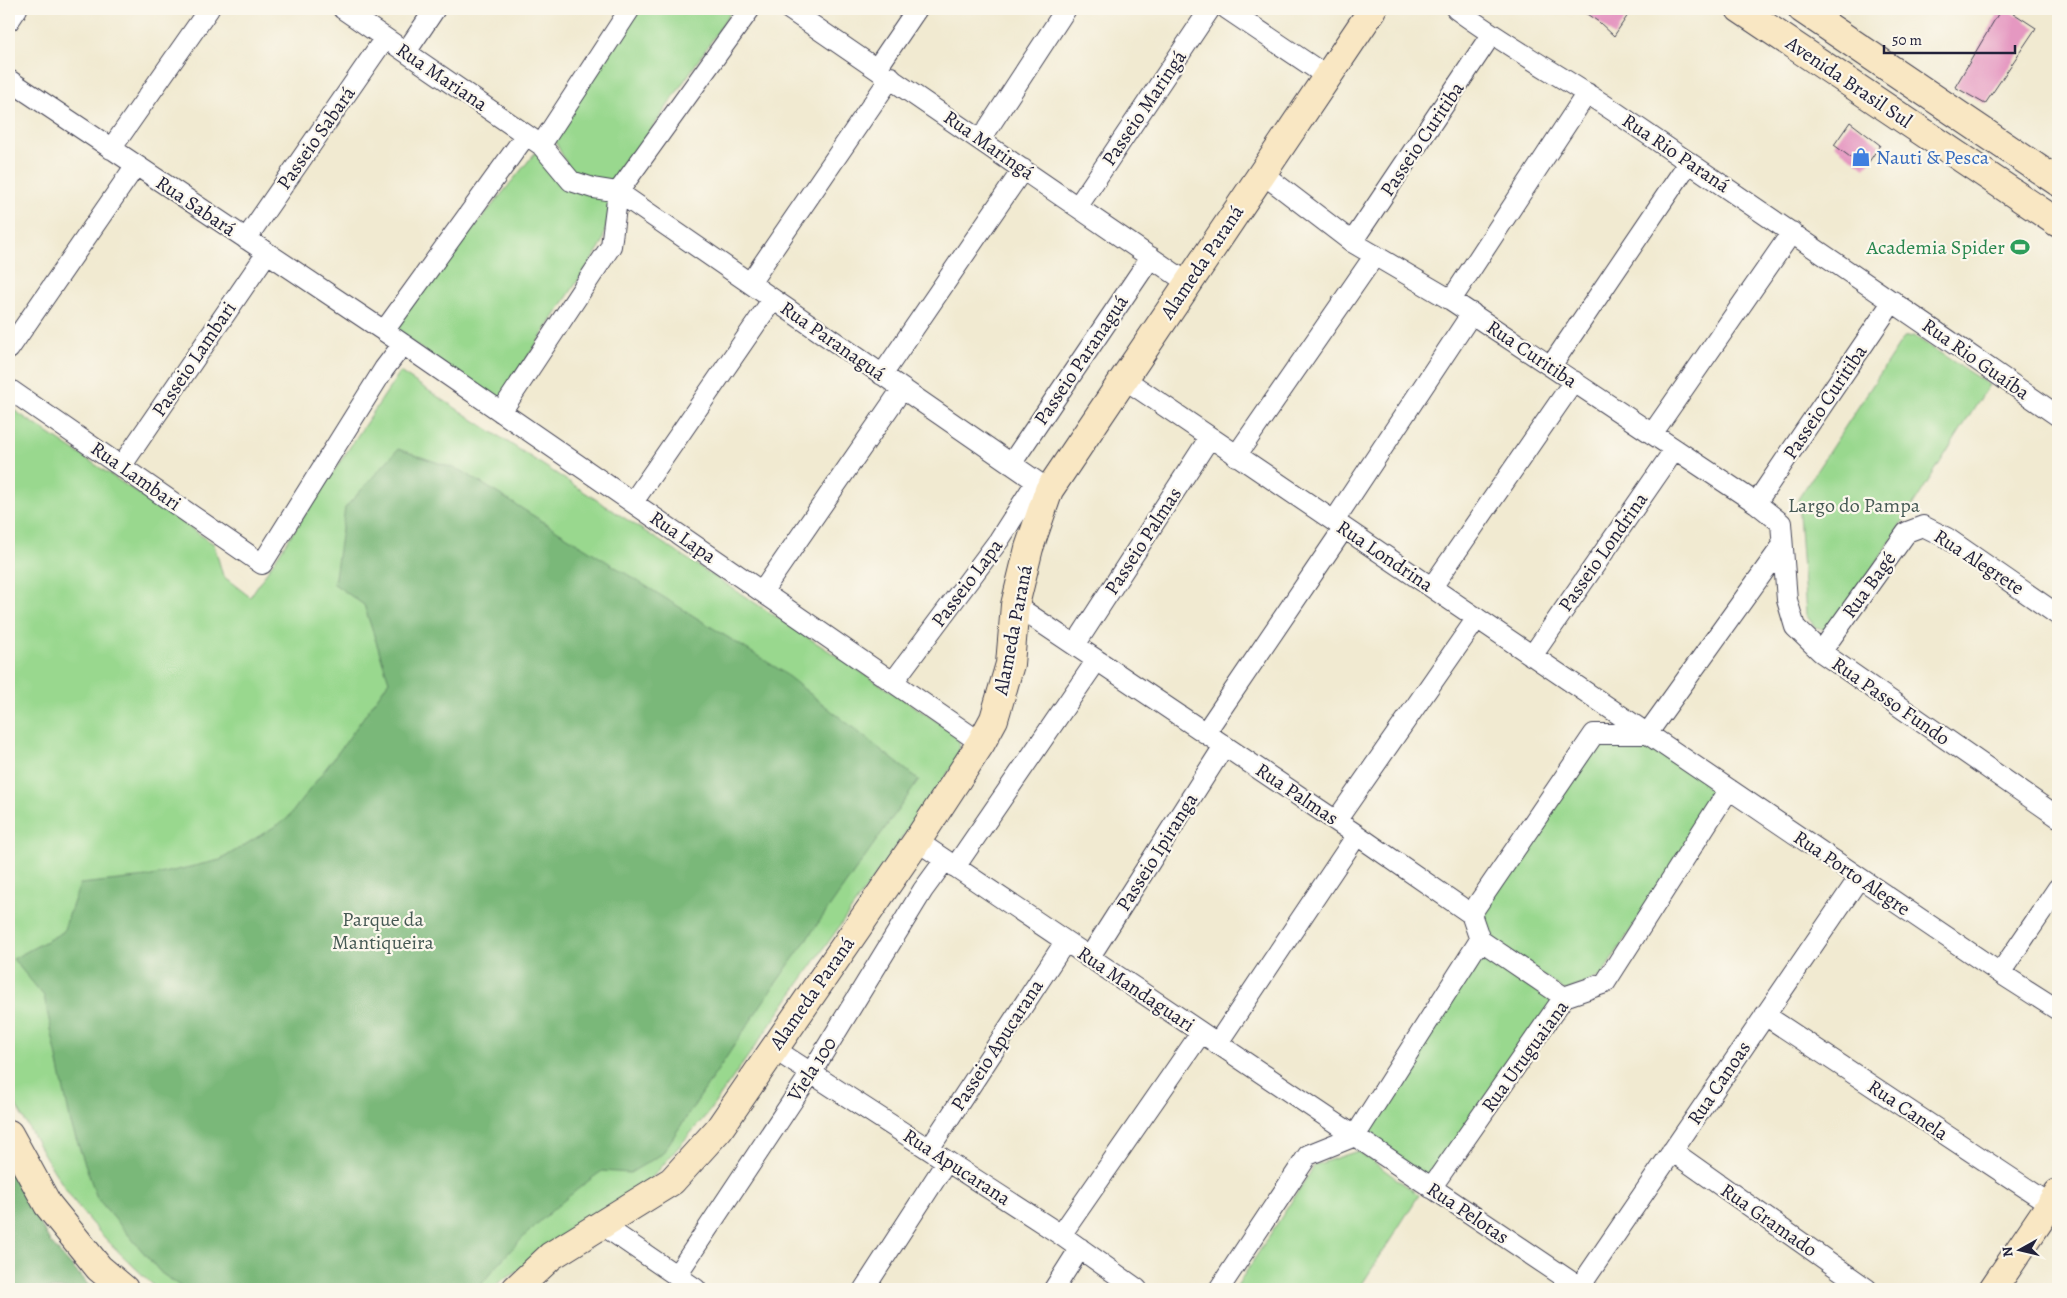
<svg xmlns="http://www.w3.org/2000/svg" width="2067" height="1298" font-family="Alegreya,serif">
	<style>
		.green { fill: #99d88e; stroke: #5e7d64 }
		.forest { fill: #7ab879; stroke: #4e6d5a }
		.building { fill: #e598c1 }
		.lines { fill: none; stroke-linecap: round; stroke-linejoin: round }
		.street-casing { stroke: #414052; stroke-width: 22 }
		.secondary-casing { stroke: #414052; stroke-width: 30 }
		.street { stroke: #fff; stroke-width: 20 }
		.secondary { stroke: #f9e7c3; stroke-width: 28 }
		.labels { text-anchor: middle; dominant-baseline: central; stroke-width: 4.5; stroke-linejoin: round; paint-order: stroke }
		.street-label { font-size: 20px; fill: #22223b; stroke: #fbf7ec }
		.shop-label { font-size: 20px; fill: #366cbe; stroke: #fbf7ec; text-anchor: start }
		.leisure-label { font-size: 20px; fill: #27864d; stroke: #fbf7ec; text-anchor: end }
		.park-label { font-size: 20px; fill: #465954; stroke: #fbf7ec }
	</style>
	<rect width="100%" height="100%" fill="#fbf7ec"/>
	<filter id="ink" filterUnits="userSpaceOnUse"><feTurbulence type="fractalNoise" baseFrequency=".02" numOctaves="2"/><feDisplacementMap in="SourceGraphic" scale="10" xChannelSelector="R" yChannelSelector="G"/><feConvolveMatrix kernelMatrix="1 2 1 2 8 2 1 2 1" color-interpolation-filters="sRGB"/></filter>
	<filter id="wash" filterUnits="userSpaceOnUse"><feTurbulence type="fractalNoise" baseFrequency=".0096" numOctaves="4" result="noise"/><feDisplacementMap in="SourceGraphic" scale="20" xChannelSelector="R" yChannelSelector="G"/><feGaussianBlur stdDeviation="1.12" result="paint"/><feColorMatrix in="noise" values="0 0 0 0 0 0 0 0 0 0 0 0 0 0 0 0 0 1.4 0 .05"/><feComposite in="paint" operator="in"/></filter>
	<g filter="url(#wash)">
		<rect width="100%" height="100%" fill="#f1ead1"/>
		<!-- green -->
		<path class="green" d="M639,9H733L616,182L573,176L553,137Z
			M539,148L612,198L602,244L498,402L394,330L404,314Z
			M1914,336L1989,385L1833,632L1815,627L1806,615L1798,499L1904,337Z
			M400,372L958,735L960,748L954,764L708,1113L638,1194L498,1283L492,1289H157C132,1264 105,1241 83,1213C54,1176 32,1133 9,1093V407L214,544L223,576L250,597Z
			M1595,740L1646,741L1721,790L1601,976L1566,991L1485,937L1476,915Z
			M1482,947L1556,998L1429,1178L1362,1136Z
			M1358,1151L1419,1195L1359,1289H1235L1315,1165Z"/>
		<!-- forest -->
		<path class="forest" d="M398,449L462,471L780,670L919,780L769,993L662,1154L630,1173L602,1171C557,1203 511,1245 478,1289H184L161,1273L97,1198L71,1124L44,996L13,959L63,932L80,884L147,877L220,860L287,819L346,742L389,681L364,605L334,584L345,508Z
			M9,1170L51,1243L92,1289H9Z"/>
		<g id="blocks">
			<!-- building -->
			<path class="building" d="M1579,9H1632L1614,36L1599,22Z
				M2001,9H2007L2036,28L1985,104L1955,87Z
				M1850,122L1880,145L1865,168L1834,145Z"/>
		</g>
	</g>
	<g filter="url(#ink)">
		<use href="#blocks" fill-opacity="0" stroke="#414052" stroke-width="1"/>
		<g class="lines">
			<!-- street casing -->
			<g class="street-casing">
				<path id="street" d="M343,9L541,145L571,181L593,188L618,192L1049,490
					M789,9L1188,283
					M1227,9L1328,77
					M1456,9C1510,49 1569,80 1624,118C1770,217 1914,316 2058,416
					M9,21L17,9
					M406,52L435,9
					M877,68L917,9
					M9,80L384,331L981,743
					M981,139L1066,9
					M541,145L630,9
					M111,149L209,9
					M1263,174L1352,242L1451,300L1756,503L1781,523L1787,600L1795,627L1821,652L2058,817
					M1078,206L1210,9
					M246,239L385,38
					M1352,242L1491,35
					M750,283L891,77
					M1451,300L1587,93
					M384,331L526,135
					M9,349L136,165
					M1551,366L1689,162
					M882,375L1023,169
					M1123,378L2000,973L2058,1010
					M9,389L262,564L384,369L403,344
					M501,412L611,246L618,192L750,9
					M1652,434L1792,232
					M1236,456L1375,255
					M1011,464L1151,257
					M122,465L267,253
					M633,502L773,299
					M1756,503L1893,301
					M1334,521L1472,313
					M1432,587L1574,381
					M762,592L902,389
					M1015,605L1357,835L1471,914L1480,940L1564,997
					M1075,645L1210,437
					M1821,652L1907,532L1923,526L1947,538L2058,615
					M1532,656L1675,449
					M893,682L999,540L1036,482
					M1205,733L1344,528
					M1336,821L1477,618
					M917,841L1582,1289
					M955,867L1097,660
					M1471,914L1594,734H1647L1782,546
					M1089,958L1224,746
					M2000,973L2058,888
					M1765,1015L2050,1204
					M1217,1044L1357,835
					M774,1049L1061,1235L1137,1289
					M929,1149L1065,942
					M1672,1151L1867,1289
					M1431,1188L1564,997L1605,983L1729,789
					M601,1224L696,1289
					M1061,1235L1201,1033
					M676,1276L811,1073L923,890L945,860
					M1579,1288L1859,878
					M864,1289L947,1161
					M1054,1289L1080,1248
					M1219,1289L1308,1155L1355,1136L1480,940"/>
			</g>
			<!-- secondary casing -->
			<g class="secondary-casing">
				<path id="secondary" d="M1740,9L2058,223
					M1802,9L2058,182
					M9,1134L48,1205L99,1268L124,1289
					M516,1289L551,1256L672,1181L719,1129L917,841L981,743L994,719L1010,664L1015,605L1029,548L1049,490L1373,9
					M1993,1289L2058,1193"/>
			</g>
			<!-- street -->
			<use href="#street" class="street"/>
			<!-- secondary -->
			<use href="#secondary" class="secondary"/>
		</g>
	</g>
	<!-- icons -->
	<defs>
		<g id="shop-bare" transform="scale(1.5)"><path d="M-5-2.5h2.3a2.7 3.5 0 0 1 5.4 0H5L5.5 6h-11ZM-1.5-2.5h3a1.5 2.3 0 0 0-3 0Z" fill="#3f7fe0" stroke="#fbf7ec" stroke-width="2.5" paint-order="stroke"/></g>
		<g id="stadium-bare" transform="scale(1.5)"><path d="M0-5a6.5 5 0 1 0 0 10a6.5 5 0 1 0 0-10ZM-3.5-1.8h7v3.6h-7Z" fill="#2e9e5b" stroke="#fbf7ec" stroke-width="2.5" paint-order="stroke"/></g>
	</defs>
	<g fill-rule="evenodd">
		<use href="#shop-bare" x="1861" y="157"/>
		<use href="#stadium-bare" x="2020" y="247"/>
	</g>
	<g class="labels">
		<!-- street labels -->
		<g class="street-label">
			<text transform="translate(442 77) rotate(34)">Rua Mariana</text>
			<text transform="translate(1849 82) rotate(34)">Avenida Brasil Sul</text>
			<text transform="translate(1144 108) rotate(-56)">Passeio Maringá</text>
			<text transform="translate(316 138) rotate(-55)">Passeio Sabará</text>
			<text transform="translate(1422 139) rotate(-56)">Passeio Curitiba</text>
			<text transform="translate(989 145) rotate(35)">Rua Maringá</text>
			<text transform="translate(1676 153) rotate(34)">Rua Rio Paraná</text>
			<text transform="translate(196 206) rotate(34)">Rua Sabará</text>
			<text transform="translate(1202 262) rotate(-56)">Alameda Paraná</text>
			<text transform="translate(833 341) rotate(35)">Rua Paranaguá</text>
			<text transform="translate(1532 354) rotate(34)">Rua Curitiba</text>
			<text transform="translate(194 359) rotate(-56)">Passeio Lambari</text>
			<text transform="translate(1976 359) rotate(35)">Rua Rio Guaíba</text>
			<text transform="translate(1081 360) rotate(-56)">Passeio Paranaguá</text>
			<text transform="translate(1825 402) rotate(-56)">Passeio Curitiba</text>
			<text transform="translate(136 476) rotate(35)">Rua Lambari</text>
			<text transform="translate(683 537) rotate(35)">Rua Lapa</text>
			<text transform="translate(1143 541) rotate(-57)">Passeio Palmas</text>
			<text transform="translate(1603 552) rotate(-55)">Passeio Londrina</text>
			<text transform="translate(1385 556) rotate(34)">Rua Londrina</text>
			<text transform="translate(1979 562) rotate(33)">Rua Alegrete</text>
			<text transform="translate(967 583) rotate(-53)">Passeio Lapa</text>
			<text transform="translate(1869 585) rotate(-54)">Rua Bagé</text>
			<text transform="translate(1013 630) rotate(-79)">Alameda Paraná</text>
			<text transform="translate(1891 701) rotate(35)">Rua Passo Fundo</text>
			<text transform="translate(1297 794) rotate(34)">Rua Palmas</text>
			<text transform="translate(1157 852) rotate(-58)">Passeio Ipiranga</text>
			<text transform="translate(1852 873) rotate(34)">Rua Porto Alegre</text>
			<text transform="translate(1136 989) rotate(34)">Rua Mandaguari</text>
			<text transform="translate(812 993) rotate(-55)">Alameda Paraná</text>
			<text transform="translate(997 1045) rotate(-57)">Passeio Apucarana</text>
			<text transform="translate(1525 1056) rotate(-54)">Rua Uruguaiana</text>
			<text transform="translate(812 1069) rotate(-57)">Viela 100</text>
			<text transform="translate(1719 1083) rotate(-56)">Rua Canoas</text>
			<text transform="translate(1908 1110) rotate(34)">Rua Canela</text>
			<text transform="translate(957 1167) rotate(33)">Rua Apucarana</text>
			<text transform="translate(1468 1213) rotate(34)">Rua Pelotas</text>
			<text transform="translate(1769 1220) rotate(35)">Rua Gramado</text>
		</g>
		<!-- shop labels -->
		<g class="shop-label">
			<text x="1876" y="157">Nauti &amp; Pesca</text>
		</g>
		<!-- leisure labels -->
		<g class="leisure-label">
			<text x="2005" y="247">Academia Spider</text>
		</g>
		<!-- park labels -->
		<g class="park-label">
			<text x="1854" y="505">Largo do Pampa</text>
			<text x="383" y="919">Parque da<tspan x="383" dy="23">Mantiqueira</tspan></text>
		</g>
	</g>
	<!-- margin -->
	<rect width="2067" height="1298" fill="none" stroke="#fbf7ec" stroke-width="30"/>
	<!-- north arrow -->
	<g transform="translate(2020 1250) rotate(262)" stroke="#fbf7ec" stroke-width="4" paint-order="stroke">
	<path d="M0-4L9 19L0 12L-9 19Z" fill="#22223b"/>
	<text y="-8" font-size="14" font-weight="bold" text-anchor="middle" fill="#22223b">N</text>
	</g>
	<!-- scale -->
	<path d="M1884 45v8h131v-8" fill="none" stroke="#22223b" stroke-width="2.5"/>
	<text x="1892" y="45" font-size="15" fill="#22223b" stroke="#fbf7ec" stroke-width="4" paint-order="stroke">50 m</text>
</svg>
